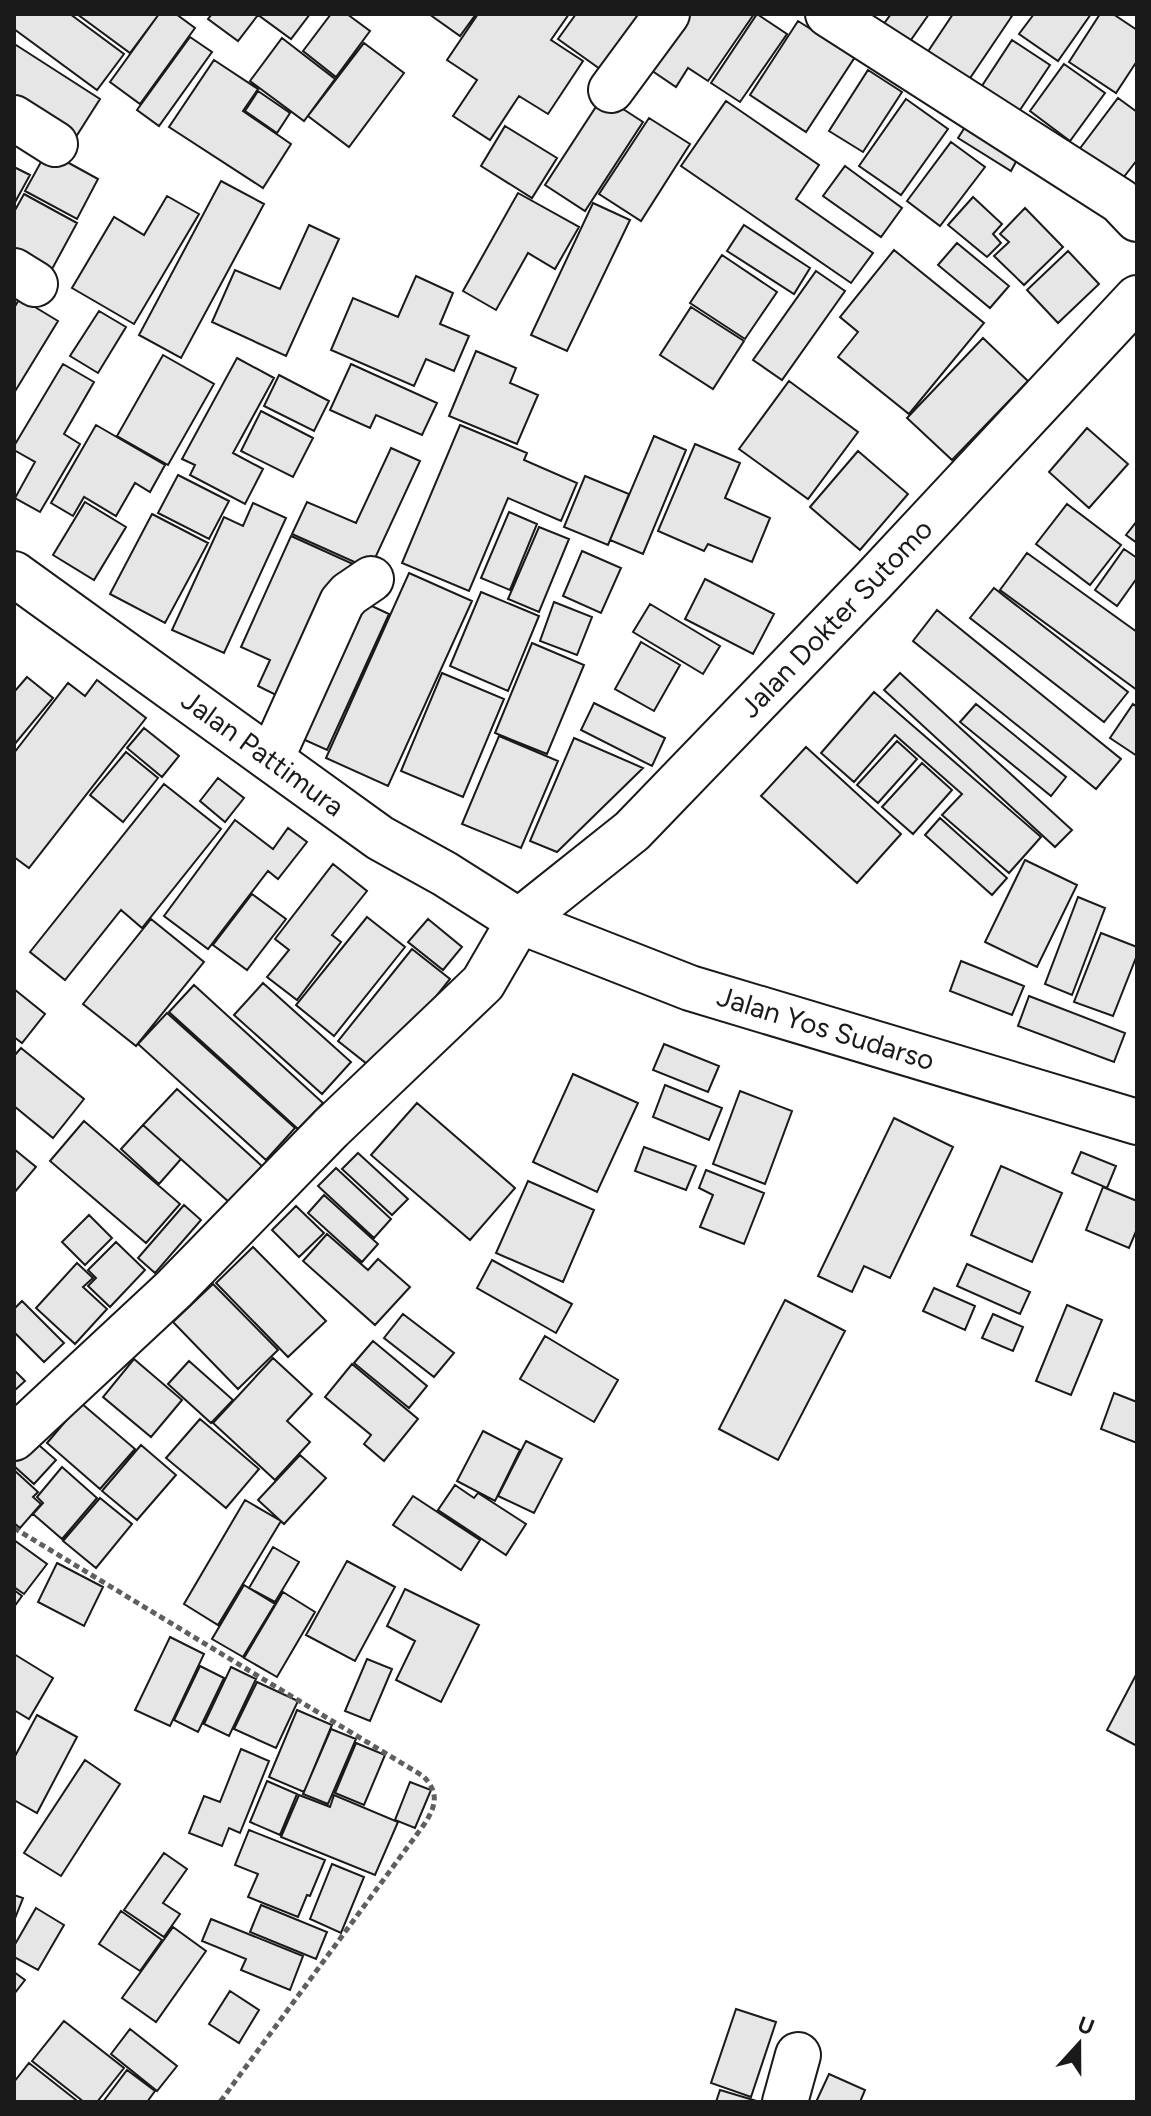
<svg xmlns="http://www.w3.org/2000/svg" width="1151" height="2116" font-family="Figtree,sans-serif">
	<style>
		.building { fill: #e6e6e6; stroke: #1a1a1a; stroke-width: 2 }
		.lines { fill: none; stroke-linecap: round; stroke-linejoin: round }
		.minor-casing { stroke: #1a1a1a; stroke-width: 48 }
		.major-casing { stroke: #1a1a1a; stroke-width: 48 }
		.highway-casing { stroke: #1a1a1a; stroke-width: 48 }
		.path { stroke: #5f5f5f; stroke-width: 5; stroke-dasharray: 6 4; stroke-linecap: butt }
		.minor { stroke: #fff; stroke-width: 44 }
		.major { stroke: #fff; stroke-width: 44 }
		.highway { stroke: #fff; stroke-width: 44 }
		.labels { text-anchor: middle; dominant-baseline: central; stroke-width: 6; stroke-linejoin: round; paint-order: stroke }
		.street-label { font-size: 28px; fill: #1a1a1a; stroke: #fff }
	</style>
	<rect width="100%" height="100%" fill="#fff"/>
	<!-- building -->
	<path class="building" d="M14,14H70L124,54L97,90L14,29Z
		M77,14H159L130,53Z
		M159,14H176L195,28L140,104L110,82Z
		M212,14H310L291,39L258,15L238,41L208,19Z
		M331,14H347L370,31L336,77L303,51Z
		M429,14H476L460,36Z
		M478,14H569L551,40L583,61L548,114L519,96L490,140L453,116L477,80L447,60Z
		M576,14H643L614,79L558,39Z
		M681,14H754L708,81L688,68L676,87L645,66Z
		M757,14L787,34L740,102L711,83Z
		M891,14H929L906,47L880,29Z
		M953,14H1008L1012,16L962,90L921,62Z
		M1034,14H1091L1058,61L1019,34Z
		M1100,14H1113L1137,30V61L1116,93L1069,62Z
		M798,21L855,57L806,132L750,95Z
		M190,37L212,52L159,126L137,110Z
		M282,38L335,79L304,121L250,81Z
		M1012,40L1050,65L1014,119L976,95Z
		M364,43L404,73L349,147L308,116Z
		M16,45L100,99L72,143L14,106V47Z
		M214,60L258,89L243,111L291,144L263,188L169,127Z
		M1064,64L1105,93L1070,141L1030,111Z
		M868,70L902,92L863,152L829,131Z
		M258,91L290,113L277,133L245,111Z
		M603,96L643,122L585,211L545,185Z
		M1118,98L1137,112V160L1116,187L1075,155Z
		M906,99L948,129L901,195L859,166Z
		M726,101L819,165L796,199L873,253L851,283L681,166Z
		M649,118L690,144L641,221L599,194Z
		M967,124L1019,156L1011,171L958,138Z
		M505,126L557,158L532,198L481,166Z
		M951,142L985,167L940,226L907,201Z
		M47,151L98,179L77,219L25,191Z
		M845,166L902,208L881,237L823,196Z
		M14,167L30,175L14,204Z
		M221,181L264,204L181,358L139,335Z
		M518,193L579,227L555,269L528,253L496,310L463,291Z
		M24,194L77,223L45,282L14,265V212Z
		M167,196L199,214L134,324L72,288L114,217L144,235Z
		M973,197L1002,224L993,234L1001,243L987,257L948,225Z
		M593,203L630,220L567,351L531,335Z
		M1025,208L1063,247L1024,285L994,256L1009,242L1000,234Z
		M309,225L339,239L286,356L212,322L235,270L280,289Z
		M744,225L810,268L794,294L727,251Z
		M957,243L1009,286L990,308L938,265Z
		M894,250L984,323L909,414L838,357L858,332L840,317Z
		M1068,251L1099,284L1058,323L1027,290Z
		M722,255L777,292L745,339L690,303Z
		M816,271L845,291L782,380L753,360Z
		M416,276L453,293L440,324L469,336L454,371L426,359L414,386L331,350L353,298L398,317Z
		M20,298L58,321L14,393V308Z
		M691,307L744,341L713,389L660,355Z
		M99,311L126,327L98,373L70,356Z
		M983,338L1028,381L952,460L907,418Z
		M476,351L516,368L510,383L538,395L517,444L449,416Z
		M163,355L214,384L168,465L117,436Z
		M237,358L274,378L233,453L263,469L245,504L190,475L195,465L182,459Z
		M63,364L94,382L64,434L80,444L40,512L15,498L35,462L14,450V446Z
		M351,364L437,403L422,435L376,415L370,428L330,410Z
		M279,375L329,401L314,431L264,406Z
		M789,381L858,432L808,499L739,449Z
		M261,411L313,438L293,477L241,451Z
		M96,425L165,465L150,492L135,483L116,516L84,497L73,516L51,503Z
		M460,425L527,453L524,460L577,483L561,521L508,498L469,591L402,563Z
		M1087,428L1128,464L1089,508L1049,472Z
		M654,436L686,450L643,554L610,540Z
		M695,444L740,463L725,498L770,518L752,562L708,544L704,551L658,531Z
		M391,448L420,461L370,569L292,534L307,502L356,523Z
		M858,451L908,494L860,550L810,507Z
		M178,475L229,501L209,539L158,513Z
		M585,476L629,494L608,545L564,527Z
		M85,502L126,527L94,580L53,555Z
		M253,503L286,518L224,653L172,630L224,517L243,526Z
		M1067,504L1121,545L1090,585L1036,544Z
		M509,512L537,524L510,590L481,578Z
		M152,514L208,543L165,623L110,594Z
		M1137,521V543L1126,535Z
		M539,527L569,539L539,612L508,599Z
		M291,536L353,564L290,702L258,686L270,660L241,647Z
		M1124,549L1137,558V578L1117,606L1095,590Z
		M582,551L621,568L601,613L563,596Z
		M1027,553L1137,632V690L1000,590Z
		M409,573L472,601L388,786L326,758Z
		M705,579L774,614L753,654L685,619Z
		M994,588L1128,692L1104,722L970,618Z
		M481,592L539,616L508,691L450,666Z
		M359,600L389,614L327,750L296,736Z
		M554,602L592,617L577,655L540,641Z
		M650,604L720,646L703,674L633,632Z
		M937,610L1121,759L1096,789L913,641Z
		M641,642L680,665L654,711L615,689Z
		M532,643L584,665L547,754L495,733Z
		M442,673L504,699L463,797L401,771Z
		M900,673L1072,830L1055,847L884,690Z
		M27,677L53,698L14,745V692Z
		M97,680L146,718L29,868L14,857V753L68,683L85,696Z
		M874,692L1041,837L1009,873L942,815L962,794L895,735L854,782L821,753Z
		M594,703L665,738L652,766L581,730Z
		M976,704L1066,777L1051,796L960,722Z
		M1133,704L1137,707V756L1110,738Z
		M144,728L179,756L162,777L127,748Z
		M499,736L558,761L521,848L462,824Z
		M574,738L643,768L557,852L530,841Z
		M897,741L917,759L878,803L857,785Z
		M806,747L901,834L857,883L761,796Z
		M126,752L158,778L123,822L90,795Z
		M922,763L952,790L913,834L882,807Z
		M218,778L244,798L225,822L200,801Z
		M164,784L221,829L142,928L121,910L65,980L30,952Z
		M940,818L1007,878L992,895L925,835Z
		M235,820L273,849L288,828L307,842L278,879L268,871L208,949L164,916Z
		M1025,860L1077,885L1037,967L985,942Z
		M333,864L367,891L332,935L341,942L297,1000L267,977L289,950L275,939Z
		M252,894L286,919L247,970L213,945Z
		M1078,897L1105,908L1072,995L1045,984Z
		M367,917L405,947L334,1036L296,1005Z
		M151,919L204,962L136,1046L83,1004Z
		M428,919L462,947L443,970L408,942Z
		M1101,933L1137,947V955L1113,1016L1074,1002Z
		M412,949L450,979L376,1071L338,1041Z
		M961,961L1024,986L1012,1015L950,991Z
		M263,983L351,1062L322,1094L234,1015Z
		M194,985L323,1103L298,1129L169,1012Z
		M14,989L45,1014L22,1043L14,1037Z
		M1029,996L1125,1033L1114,1062L1018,1026Z
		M167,1013L295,1128L266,1160L138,1044Z
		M664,1044L719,1066L708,1092L653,1070Z
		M21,1048L84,1099L53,1138L14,1106V1056Z
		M573,1074L638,1103L597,1192L533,1162Z
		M665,1085L722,1108L709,1140L653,1117Z
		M177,1089L263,1167L230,1203L143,1125Z
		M740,1091L792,1111L765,1184L713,1164Z
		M417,1103L515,1188L470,1240L371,1155Z
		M894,1118L953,1147L890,1278L864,1266L852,1292L818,1276Z
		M84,1121L180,1204L146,1243L50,1161Z
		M143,1125L181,1159L159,1184L121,1149Z
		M644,1147L696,1166L686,1190L635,1171Z
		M14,1149L36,1167L14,1193Z
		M1081,1152L1116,1166L1107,1188L1072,1173Z
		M358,1153L408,1199L392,1215L342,1169Z
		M1001,1166L1062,1193L1032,1262L971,1235Z
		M336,1168L391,1219L374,1238L318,1186Z
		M706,1170L764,1193L744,1244L700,1227L713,1195L699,1188Z
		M528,1181L594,1210L563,1282L496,1253Z
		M1103,1187L1137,1201V1229L1129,1248L1086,1230Z
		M324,1195L378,1244L362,1262L308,1213Z
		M184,1205L201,1220L155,1273L138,1258Z
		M296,1206L324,1233L299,1257L272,1230Z
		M89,1215L112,1238L85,1265L62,1242Z
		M327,1234L368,1270L378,1259L410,1287L375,1325L303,1261Z
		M116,1242L145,1270L110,1307L88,1286L96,1278L88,1270Z
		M253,1247L326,1321L288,1357L216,1283Z
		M492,1260L572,1304L556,1333L477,1288Z
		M77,1263L93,1278L83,1287L107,1309L75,1344L36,1308Z
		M967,1264L1030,1292L1020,1314L957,1286Z
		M213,1284L278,1350L238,1389L173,1322Z
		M934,1288L975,1306L965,1330L923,1311Z
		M785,1300L845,1331L778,1460L719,1429Z
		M22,1301L64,1343L44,1362L14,1332V1309Z
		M1067,1305L1102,1320L1071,1395L1036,1381Z
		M403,1314L454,1353L434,1377L384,1338Z
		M993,1314L1023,1327L1013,1351L982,1338Z
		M545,1336L618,1380L594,1422L520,1379Z
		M373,1341L427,1386L409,1408L354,1363Z
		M273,1358L312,1394L287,1421L310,1442L275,1480L213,1423Z
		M134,1359L182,1400L151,1437L103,1397Z
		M189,1361L233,1400L211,1423L168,1384Z
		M352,1364L418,1419L384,1461L364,1444L371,1435L325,1397Z
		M14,1370L25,1381L14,1391Z
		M1114,1393L1137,1402V1443L1101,1429Z
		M81,1403L135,1449L100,1489L47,1443Z
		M200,1419L259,1469L226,1508L166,1458Z
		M483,1431L520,1450L495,1501L457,1481Z
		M33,1440L56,1460L34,1484L14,1466V1462Z
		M526,1441L562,1459L534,1513L498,1496Z
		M141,1445L176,1475L137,1520L102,1491Z
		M300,1455L326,1478L284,1524L258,1500Z
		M62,1467L97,1498L62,1539L33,1514L43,1503L37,1497Z
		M14,1470L38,1492L33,1497L41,1504L20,1528L14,1523Z
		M455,1485L474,1498L478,1493L526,1524L506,1555L438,1510Z
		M413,1496L480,1540L461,1570L393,1525Z
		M100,1498L132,1524L96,1568L63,1541Z
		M245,1500L281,1521L218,1625L184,1604Z
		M14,1540L47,1564L24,1594L14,1587Z
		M273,1547L299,1562L275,1602L249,1588Z
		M347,1561L395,1587L355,1661L306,1635Z
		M57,1563L103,1587L84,1626L38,1602Z
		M244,1585L275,1604L243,1657L212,1639Z
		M405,1589L479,1625L441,1702L396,1680L415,1641L387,1626Z
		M14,1590L22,1596L14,1607Z
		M283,1592L315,1612L277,1677L244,1658Z
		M170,1637L204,1654L170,1726L135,1710Z
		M14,1654L53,1678L29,1719L14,1710Z
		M367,1659L392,1669L370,1721L345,1711Z
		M200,1666L224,1678L198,1732L174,1720Z
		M231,1667L256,1679L229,1736L204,1724Z
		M1137,1673V1746L1107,1730Z
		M257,1682L298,1701L276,1748L234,1729Z
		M297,1710L332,1725L304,1792L269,1777Z
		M37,1715L77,1737L37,1813L14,1800V1758Z
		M331,1729L356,1739L328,1804L303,1794Z
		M356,1743L385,1755L364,1805L335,1793Z
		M241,1749L269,1761L240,1833L229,1828L222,1846L189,1833L204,1796L220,1802Z
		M85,1760L120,1784L61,1876L24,1853Z
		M267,1781L297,1794L280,1835L250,1822Z
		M410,1782L431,1790L415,1828L395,1820Z
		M299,1795L330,1807L334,1795L398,1822L375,1875L281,1837Z
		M249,1830L325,1860L310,1896L307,1895L298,1917L248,1897L258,1874L235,1865Z
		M164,1853L187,1869L163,1903L180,1914L164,1937L124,1910Z
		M332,1864L364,1877L341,1933L310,1919Z
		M14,1895L23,1898L14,1921Z
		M261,1905L327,1932L316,1959L250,1932Z
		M36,1908L64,1925L38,1970L14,1957V1946Z
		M121,1911L162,1940L140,1971L99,1944Z
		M211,1919L303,1956L290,1990L241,1970L246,1959L202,1941Z
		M173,1927L206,1951L156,2022L122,1998Z
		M14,1972L25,1980L14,1994Z
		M230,1991L259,2010L239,2043L209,2024Z
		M736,2009L776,2022L751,2097L711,2083Z
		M64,2021L124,2068L97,2102H84L32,2061Z
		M130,2029L177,2066L157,2091L111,2054Z
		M29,2063L76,2100L75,2102H14V2082Z
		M127,2070L155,2091L147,2102H103Z
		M829,2074L865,2090L860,2102H816Z
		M720,2090L760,2102H716Z"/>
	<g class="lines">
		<!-- minor casing -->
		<g class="minor-casing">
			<path id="minor" d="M828,14L1120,201L1137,219
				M611,90L667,14
				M14,118L55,144
				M14,271L35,284
				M271,759L342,602L349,594L371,579
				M14,1438L174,1289L330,1129L483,983L519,921
				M785,2102L798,2055"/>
		</g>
		<!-- major casing -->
		<g class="major-casing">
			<path id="major" d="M519,921L632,831L874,580L1137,298"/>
		</g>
		<!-- highway casing -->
		<g class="highway-casing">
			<path id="highway" d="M14,574L380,838L445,874L519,921L690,988L1137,1122"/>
		</g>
		<!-- path -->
		<path class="path" d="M14,1528L423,1776C440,1793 436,1807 423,1826L220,2102"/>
		<!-- minor -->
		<use href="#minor" class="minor"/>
		<!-- major -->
		<use href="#major" class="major"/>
		<!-- highway -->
		<use href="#highway" class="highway"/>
	</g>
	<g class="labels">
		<!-- street labels -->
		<g class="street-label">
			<text transform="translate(836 618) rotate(-46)">Jalan Dokter Sutomo</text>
			<text transform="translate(263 753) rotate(36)">Jalan Pattimura</text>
			<text transform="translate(826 1028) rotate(17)">Jalan Yos Sudarso</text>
		</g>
	</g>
	<!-- border -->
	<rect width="1151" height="2116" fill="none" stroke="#1a1a1a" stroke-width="32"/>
	<!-- north arrow -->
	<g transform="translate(1079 2044) rotate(21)" stroke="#ffffff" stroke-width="6" paint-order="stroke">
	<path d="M0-6L14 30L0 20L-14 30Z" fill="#1a1a1a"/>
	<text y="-12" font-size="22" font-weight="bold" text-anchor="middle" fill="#1a1a1a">U</text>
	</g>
</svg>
